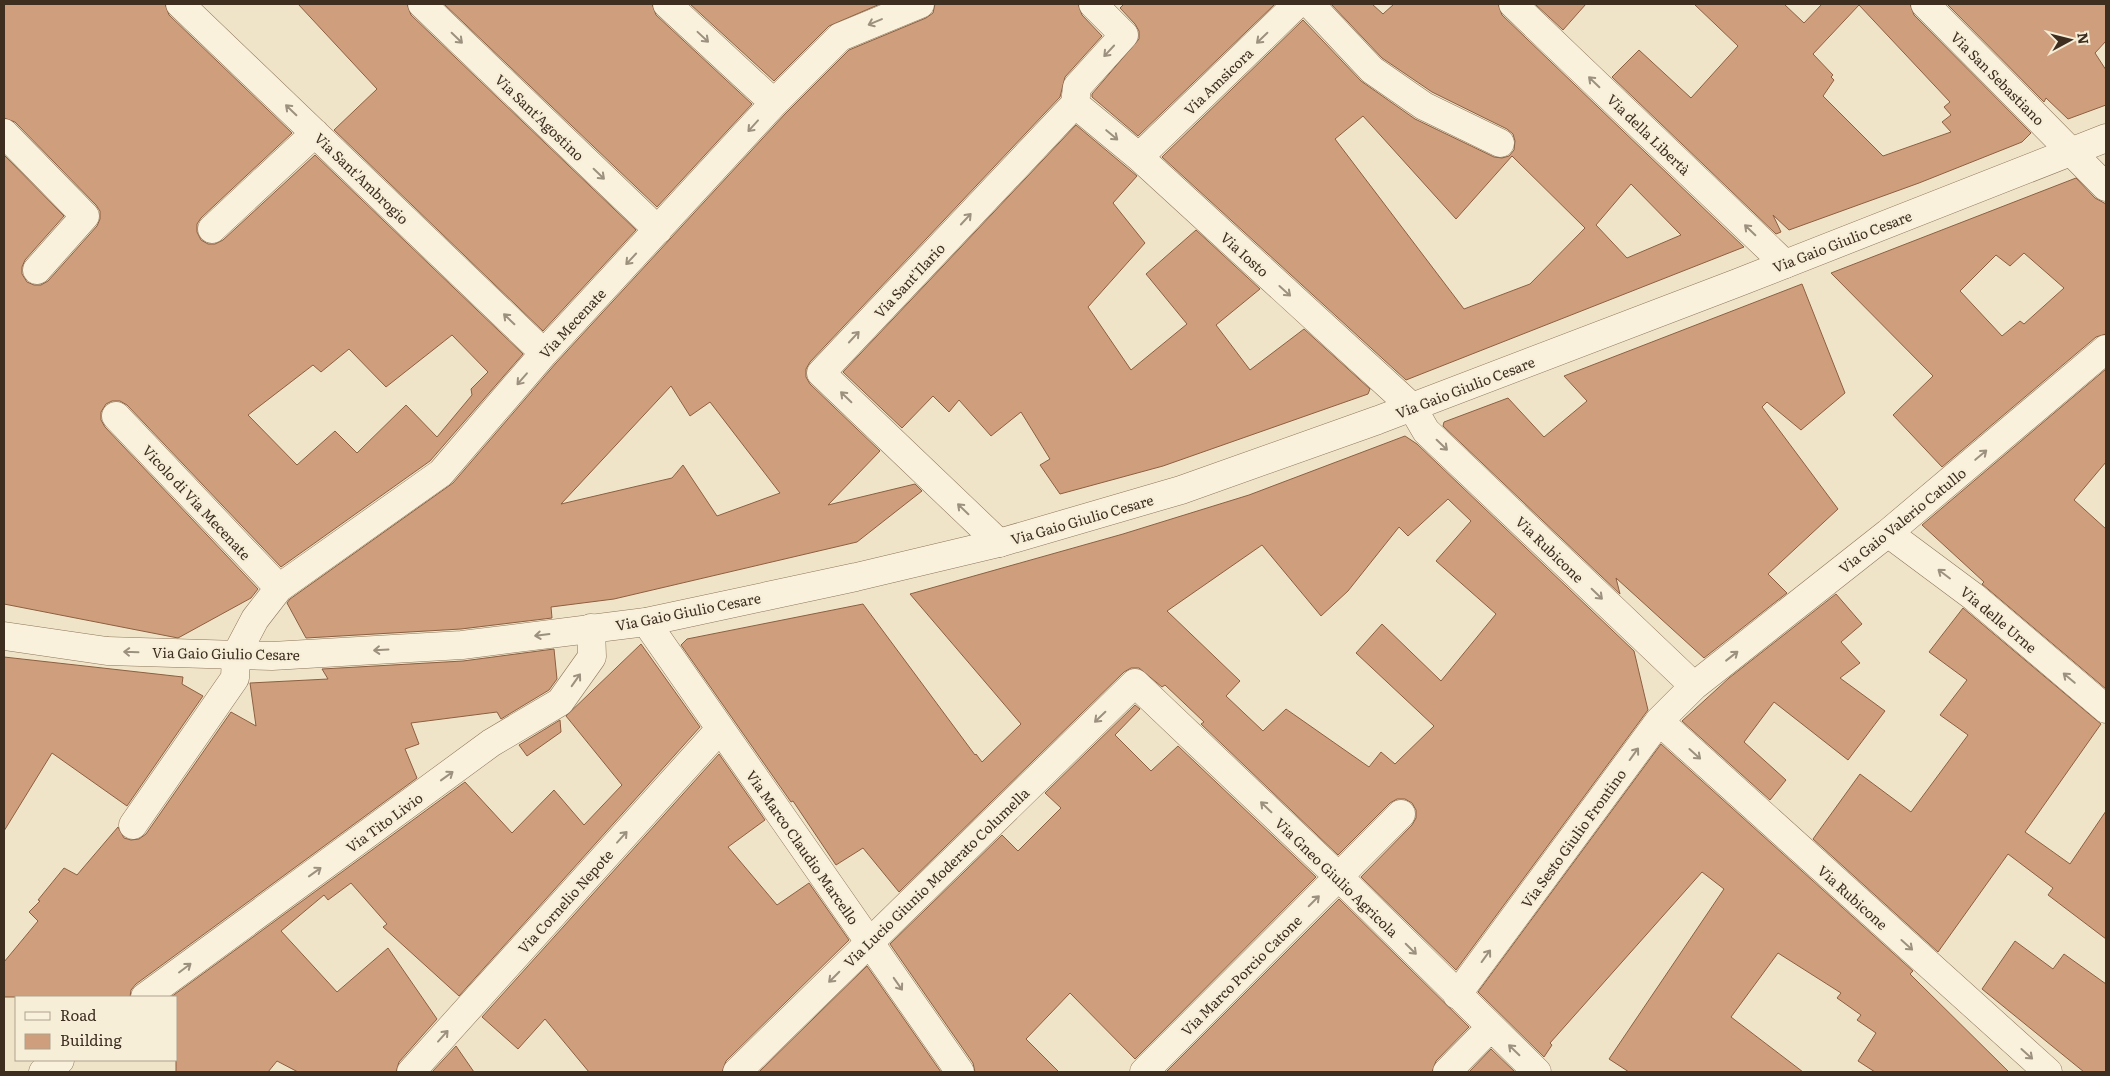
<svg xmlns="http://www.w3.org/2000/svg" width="2110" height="1076" font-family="Literata,serif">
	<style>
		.building { fill: #cf9f7d; stroke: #8d5f41; fill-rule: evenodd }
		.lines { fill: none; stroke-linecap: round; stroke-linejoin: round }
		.minor-casing { stroke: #8d765c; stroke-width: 29 }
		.tertiary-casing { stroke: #8d765c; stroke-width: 29 }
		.minor { stroke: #faf1dc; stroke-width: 28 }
		.tertiary { stroke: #faf1dc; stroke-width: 28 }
		.oneway { stroke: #9c907e }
		.labels { text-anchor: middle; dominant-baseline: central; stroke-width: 4.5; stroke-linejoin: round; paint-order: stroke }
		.street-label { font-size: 14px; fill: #3d2e20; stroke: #f7eed8 }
	</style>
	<rect width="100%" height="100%" fill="#f0e4c8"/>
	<!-- building -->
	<path class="building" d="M4,4H165L169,15L292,133L201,218L197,224V232L201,240L208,244H215L223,240L315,155L523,354L430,461L281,567L127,405L120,401H112L106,404L101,412V420L105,427L258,589L251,598L178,638L4,604V155L64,216L25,260L22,267V274L27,282L34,285H41L48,281L97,226L100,219V211L96,205L15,122L4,118ZM452,335L488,372L471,389L472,395L437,437L406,405L357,453L335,431L297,465L248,415L313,365L321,372L349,349L386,387Z
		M298,4H407L411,15L636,230L543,331L334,130L377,89Z
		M444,4H652L656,15L752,104L657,207Z
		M690,4H880L829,26L774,81Z
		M935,4H1078L1082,15L1102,36L1065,77L1060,97L810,362L806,369V377L810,384L880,451L828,505L915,484L922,491L857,542L614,599L551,607L552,618L461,629L306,638L287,603L290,599L453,483L556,363L785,114L849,50L926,18L933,13ZM671,386L690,416L710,402L780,493L717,516L683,465L672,478L561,504Z
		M1124,4H1275L1138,136L1092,97V94L1139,39V31L1135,24L1120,8Z
		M1331,4H1372L1383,14L1394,4H1498L1502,15L1744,247L1406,380L1162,157L1303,20L1361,81L1415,119L1494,157L1502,158L1509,156L1514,150L1515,141L1513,134L1507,129L1432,92L1382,58ZM1363,116L1456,219L1512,156L1585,228L1530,284L1464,309L1335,139ZM1631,184L1681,235L1627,258L1596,225Z
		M1535,4H1586L1563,30Z
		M1694,4H1784L1804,23L1822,4H1910L1914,15L2031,133L2022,142L1919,183L1789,230L1773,215L1781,232L1776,234L1612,77L1639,50L1691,98L1738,46ZM1859,5L1950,102L1944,107L1951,115L1942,122L1951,132L1883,156L1823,96L1834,80L1831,77L1833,75L1813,54Z
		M1947,4H2106V41L2095,53L2106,70V105L2068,119L2046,98L2044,102Z
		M1076,125L1137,176L1113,203L1145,243L1088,307L1131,370L1187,324L1146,274L1196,230L1260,289L1216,325L1250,370L1304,329L1370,389L1368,394L1163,466L1060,494L1040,465L1050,459L1021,412L991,436L959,400L949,412L933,396L902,428L843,372Z
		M2076,178L2095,198L2106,204V334L2096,337L1942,467L1893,415L1933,376L1831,273ZM2024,253L2064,288L2024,324L2020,321L2002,336L1960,291L1996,255L2010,266Z
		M1802,284L1845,393L1801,430L1767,402L1762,407L1838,509L1768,574L1787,593L1704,658L1616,578L1620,594L1443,426L1444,422L1508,398L1544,437L1587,401L1564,376Z
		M2106,369V462L2074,500L2106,529V689L1982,584L1984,582L1922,525Z
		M1405,436L1417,444L1634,651L1648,710L1456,970L1361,877L1412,825L1416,818V810L1412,803L1405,799H1397L1390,803L1338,855L1201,724L1204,722L1165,685L1162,687L1139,668H1131L1124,672L899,892L863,848L836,865L793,801L791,802L681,645L687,639L863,604L975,755L976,754L982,762L1021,724L910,594L1123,534L1249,495ZM1448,499L1471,521L1436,561L1496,614L1441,681L1382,624L1356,653L1434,726L1395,764L1381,752L1369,767L1286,709L1263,731L1226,696L1240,681L1167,611L1262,545L1321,616L1348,591L1399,527L1408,536Z
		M1836,594L1862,624L1841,642L1860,663L1840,678L1885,711L1848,760L1774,702L1744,742L1786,780L1770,800L1682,721L1729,678Z
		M1963,608L2101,724L2025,832L2070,864L2106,811V939L2048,895L2053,888L2008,854L1938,952L1813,839L1860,774L1911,812L1968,735L1940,715L1967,680L1929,652Z
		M641,644L700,727L459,996L383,927L387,924L351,883L328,900L324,895L281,931L337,992L388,948L437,1019L399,1062L396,1072H298L277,1061L268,1072H176V997H171L465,782L512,833L554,790L584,825L622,785L566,716Z
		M554,649L557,679L549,690L501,719L497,712L411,723L419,744L405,749L417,778L136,984L131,990L130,997H4V962L38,921L29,912L40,901L38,900L64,868L77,875L118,827L124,838L131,840L139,839L146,834L231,712L256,726L250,683L328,679L322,669L463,661Z
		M4,657L183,677L182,684L203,696L127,806L52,753L4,831Z
		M1135,705L1140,709L1115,735L1151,771L1178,746L1316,877L1135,1059L1070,993L1026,1039L1059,1072H975L973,1063L890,944L1002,835L1018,851L1061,808L1045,793Z
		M560,720L561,732L527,756L519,745Z
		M1661,744L1913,971L1910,974L1918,982L2009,1072H1875L1858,1061L1876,1033L1857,1020L1861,1015L1837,998L1841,993L1778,953L1731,1017L1803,1072H1629L1609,1059L1724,889L1702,872L1550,1043L1552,1045L1544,1057L1478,992Z
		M719,754L765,820L728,847L777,905L809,883L849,940L726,1061L722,1072H589L545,1019L518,1049L482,1017Z
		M1339,899L1469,1027L1436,1061L1432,1072H1166Z
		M2015,941L2053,969L2064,954L2106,984V1072H2084L1982,989Z
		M867,966L941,1072H759Z
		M456,1046L474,1072H432Z
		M1491,1049L1515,1072H1469Z"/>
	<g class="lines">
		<!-- minor casing -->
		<g class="minor-casing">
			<path id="minor" d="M180,4L544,353
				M422,4L658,230
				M667,4L774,103
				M1310,4L1372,70L1424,106L1500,143
				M1513,4L1785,264
				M1925,4L2106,187
				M1075,104L1139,157L1412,407L1426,431L1694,686
				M4,133L85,216L37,270
				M1139,157L1297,4
				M212,229L315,133
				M116,416L279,588
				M1888,533L1974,597L2106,709
				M999,543L821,373L1075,104L1077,87L1124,35L1093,4
				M646,622L960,1072
				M1659,721L2048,1072
				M133,825L235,678L236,655L255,619L279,588L441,473L544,353L774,103L840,37L920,4
				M1457,995L1659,721L1694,686L1888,533L2106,349
				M145,997L491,743L560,702L592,657L591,628
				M43,1072L60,1060
				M411,1072L720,729
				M737,1072L1135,683L1339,877L1537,1072
				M1144,1072L1401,814
				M1447,1072L1490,1028"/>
		</g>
		<!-- tertiary casing -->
		<g class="tertiary-casing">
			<path id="tertiary" d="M4,636L107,651L272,656L462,645L646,622L856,577L999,543L1181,490L1378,420L1737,283L2106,138"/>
		</g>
		<!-- minor -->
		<use href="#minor" class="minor"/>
		<!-- tertiary -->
		<use href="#tertiary" class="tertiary"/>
	</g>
	<!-- one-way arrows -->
	<defs><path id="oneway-shaft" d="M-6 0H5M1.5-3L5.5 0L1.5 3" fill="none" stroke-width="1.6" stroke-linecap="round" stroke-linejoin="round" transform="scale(1.25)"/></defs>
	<g class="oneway">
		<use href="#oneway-shaft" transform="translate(875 22) rotate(157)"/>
		<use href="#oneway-shaft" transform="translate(703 37) rotate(43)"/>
		<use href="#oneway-shaft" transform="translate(457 38) rotate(44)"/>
		<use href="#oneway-shaft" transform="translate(1262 38) rotate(136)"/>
		<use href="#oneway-shaft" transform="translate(1109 51) rotate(133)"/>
		<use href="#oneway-shaft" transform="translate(1594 82) rotate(-136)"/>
		<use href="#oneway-shaft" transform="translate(291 110) rotate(-136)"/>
		<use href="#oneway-shaft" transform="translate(753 126) rotate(132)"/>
		<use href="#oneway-shaft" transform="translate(1112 135) rotate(40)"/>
		<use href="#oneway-shaft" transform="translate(599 174) rotate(44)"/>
		<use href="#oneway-shaft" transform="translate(966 219) rotate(-47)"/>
		<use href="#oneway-shaft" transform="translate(1750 230) rotate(-136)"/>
		<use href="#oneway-shaft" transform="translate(631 259) rotate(133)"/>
		<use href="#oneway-shaft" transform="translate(1285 291) rotate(42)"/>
		<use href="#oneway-shaft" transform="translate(509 319) rotate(-136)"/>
		<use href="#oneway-shaft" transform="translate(854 337) rotate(-47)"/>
		<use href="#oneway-shaft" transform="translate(522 379) rotate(131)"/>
		<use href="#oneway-shaft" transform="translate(846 397) rotate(-136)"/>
		<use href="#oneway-shaft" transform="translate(1442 445) rotate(44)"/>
		<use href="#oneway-shaft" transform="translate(1981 455) rotate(-40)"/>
		<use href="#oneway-shaft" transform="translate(963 509) rotate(-136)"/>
		<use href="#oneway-shaft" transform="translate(1944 574) rotate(-143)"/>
		<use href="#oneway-shaft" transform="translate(1597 594) rotate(44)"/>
		<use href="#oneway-shaft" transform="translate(542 635) rotate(173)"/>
		<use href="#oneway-shaft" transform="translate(381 650) rotate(177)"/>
		<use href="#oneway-shaft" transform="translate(131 652) rotate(-178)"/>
		<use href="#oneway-shaft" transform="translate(1732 656) rotate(-38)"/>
		<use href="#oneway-shaft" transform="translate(2069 678) rotate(-140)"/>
		<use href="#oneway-shaft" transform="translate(576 680) rotate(-55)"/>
		<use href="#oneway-shaft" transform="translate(1100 717) rotate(136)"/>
		<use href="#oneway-shaft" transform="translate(1634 754) rotate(-54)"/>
		<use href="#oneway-shaft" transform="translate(1695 754) rotate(42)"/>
		<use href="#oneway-shaft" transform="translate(447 776) rotate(-36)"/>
		<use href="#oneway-shaft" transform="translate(1266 807) rotate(-136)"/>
		<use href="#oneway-shaft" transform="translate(622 837) rotate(-48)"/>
		<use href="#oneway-shaft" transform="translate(315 872) rotate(-36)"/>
		<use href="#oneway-shaft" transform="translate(1314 901) rotate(-45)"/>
		<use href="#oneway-shaft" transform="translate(1907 945) rotate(42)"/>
		<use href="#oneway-shaft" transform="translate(1411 949) rotate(45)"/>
		<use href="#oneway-shaft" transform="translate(1486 956) rotate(-54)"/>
		<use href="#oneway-shaft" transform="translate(185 968) rotate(-37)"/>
		<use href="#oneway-shaft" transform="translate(834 977) rotate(135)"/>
		<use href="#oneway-shaft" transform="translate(898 984) rotate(55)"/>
		<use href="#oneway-shaft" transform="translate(443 1036) rotate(-48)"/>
		<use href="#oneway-shaft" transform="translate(1514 1050) rotate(-136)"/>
		<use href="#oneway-shaft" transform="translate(2027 1054) rotate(42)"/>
	</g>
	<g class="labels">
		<!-- street labels -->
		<g class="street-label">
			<text transform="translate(1998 78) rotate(45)">Via San Sebastiano</text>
			<text transform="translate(1218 81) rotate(-44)">Via Amsicora</text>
			<text transform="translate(540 117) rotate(44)">Via Sant'Agostino</text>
			<text transform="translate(1649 134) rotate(44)">Via della Libertà</text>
			<text transform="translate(362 178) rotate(44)">Via Sant'Ambrogio</text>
			<text transform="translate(1842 241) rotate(-21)">Via Gaio Giulio Cesare</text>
			<text transform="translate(1245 254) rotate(42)">Via Iosto</text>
			<text transform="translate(909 280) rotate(-47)">Via Sant'Ilario</text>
			<text transform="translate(572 323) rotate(-47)">Via Mecenate</text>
			<text transform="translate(1465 387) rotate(-21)">Via Gaio Giulio Cesare</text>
			<text transform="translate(197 502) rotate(47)">Vicolo di Via Mecenate</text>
			<text transform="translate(1082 519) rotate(-16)">Via Gaio Giulio Cesare</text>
			<text transform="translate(1902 520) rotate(-39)">Via Gaio Valerio Catullo</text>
			<text transform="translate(1550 549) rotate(44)">Via Rubicone</text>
			<text transform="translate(688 611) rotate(-11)">Via Gaio Giulio Cesare</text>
			<text transform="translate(1999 619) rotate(40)">Via delle Urne</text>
			<text transform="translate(226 653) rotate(1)">Via Gaio Giulio Cesare</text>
			<text transform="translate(384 822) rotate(-36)">Via Tito Livio</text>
			<text transform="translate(1573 838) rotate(-54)">Via Sesto Giulio Frontino</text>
			<text transform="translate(803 847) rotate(55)">Via Marco Claudio Marcello</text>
			<text transform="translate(936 877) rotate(-44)">Via Lucio Giunio Moderato Columella</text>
			<text transform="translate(1337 877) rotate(44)">Via Gneo Giulio Agricola</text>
			<text transform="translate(1853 897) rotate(42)">Via Rubicone</text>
			<text transform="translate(565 901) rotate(-48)">Via Cornelio Nepote</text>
			<text transform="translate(1241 975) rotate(-45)">Via Marco Porcio Catone</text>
		</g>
	</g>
	<!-- border -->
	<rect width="2110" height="1076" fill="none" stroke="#3d2e20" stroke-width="10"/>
	<!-- legend -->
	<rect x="15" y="996" width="162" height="65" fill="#f7eed8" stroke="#ada18e"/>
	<rect x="25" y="1012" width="25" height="8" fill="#faf1dc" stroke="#ada18e"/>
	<text x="60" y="1021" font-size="15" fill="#3d2e20">Road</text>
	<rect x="25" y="1034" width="25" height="15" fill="#cf9f7d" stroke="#ada18e"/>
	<text x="60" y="1046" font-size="15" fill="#3d2e20">Building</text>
	<!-- north arrow -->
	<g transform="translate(2070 40) rotate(83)" stroke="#f7eed8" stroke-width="4" paint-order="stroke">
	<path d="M0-4L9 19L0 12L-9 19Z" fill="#3d2e20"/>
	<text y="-8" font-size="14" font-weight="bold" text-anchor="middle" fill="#3d2e20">N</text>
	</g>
</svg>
